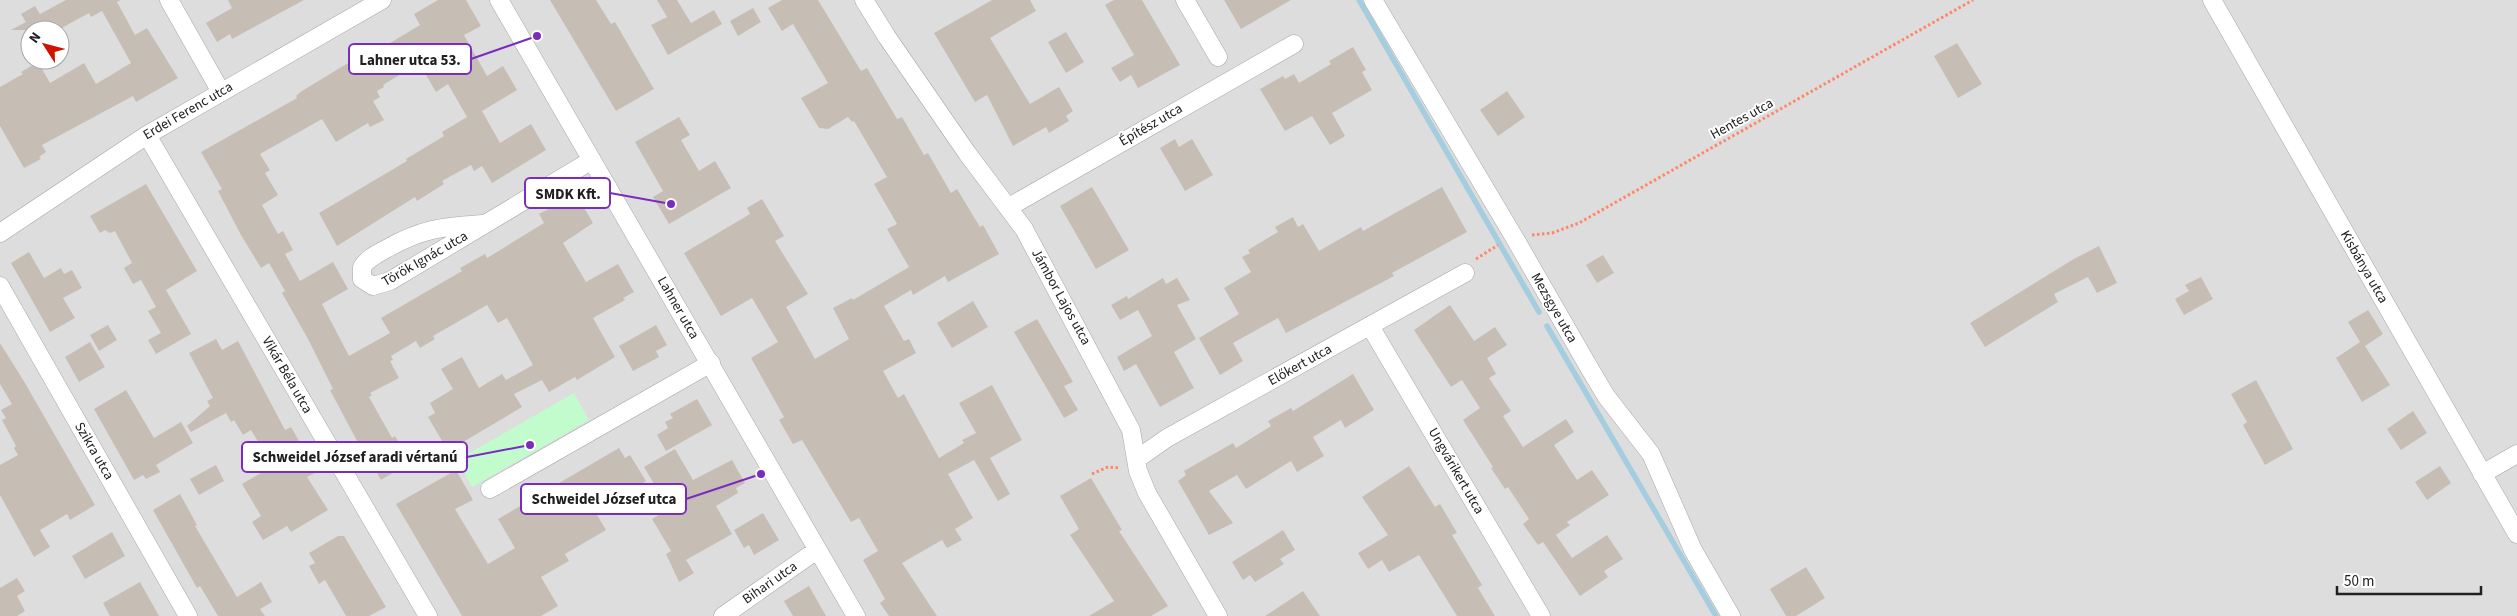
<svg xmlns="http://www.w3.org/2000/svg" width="2517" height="616" font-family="'Source Sans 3',sans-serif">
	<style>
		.residential { fill: #dedddd; fill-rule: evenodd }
		.park { fill: #c2fbcc }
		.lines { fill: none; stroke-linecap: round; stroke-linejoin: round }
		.stream { stroke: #a5cde0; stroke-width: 5.5 }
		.building { fill: #c6beb5 }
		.street-casing { stroke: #a7a7a7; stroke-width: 19 }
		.path { stroke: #ff8669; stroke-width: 3; stroke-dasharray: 2.5 2.5; stroke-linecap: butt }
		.street { stroke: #fff; stroke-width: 18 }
		.labels { text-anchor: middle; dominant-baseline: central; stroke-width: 4; stroke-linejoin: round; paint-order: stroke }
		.street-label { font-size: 14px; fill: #202020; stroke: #fff }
		.leader { fill: none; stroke: #7b2cbf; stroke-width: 2 }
		.callout-dot { fill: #7b2cbf; stroke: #fff; stroke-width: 2 }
		.callout { fill: #fff; stroke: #7b2cbf; stroke-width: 2 }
		.callout-label { font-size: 15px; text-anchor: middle; font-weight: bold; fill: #202020 }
	</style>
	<rect width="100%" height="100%" fill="#f1eee6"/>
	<!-- residential -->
	<path class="residential" d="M0,0H2517V616H0ZM30,30H60V60H30Z"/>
	<!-- park -->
	<path class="park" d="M574,393L589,420L472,487L457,460Z"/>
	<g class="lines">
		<!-- stream -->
		<path class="stream" d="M1359,0L1539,312
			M1547,326L1716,616"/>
	</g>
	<!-- building -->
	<path class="building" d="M66,0H121L117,2L135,35L147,28L178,78L136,102L133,96L42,145L46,152L39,157L41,159L24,168L0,126V87L23,74L21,72L38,62L50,83L84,63L96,84L131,63L102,11L91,17L89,13L58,30H11L26,22L21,14L35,6L40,14Z
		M228,0H304L232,39L230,34L217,42L206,23L232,8Z
		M438,0H466L481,26L464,35L487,76L503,66L517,90L482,111L500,143L531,124L546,150L492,183L482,166L474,171L471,165L442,181L444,184L417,201L415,197L337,246L319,213L407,161L406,159L444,136L442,132L467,117L448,84L436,92L419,63L383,85L384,87L377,91L380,97L373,101L384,120L370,127L368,123L336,142L322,119L260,154L270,170L265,173L278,195L262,205L278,234L283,231L293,250L285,254L300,281L333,262L348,289L322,304L349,356L390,333L381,318L462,271L460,268L485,254L487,258L544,223L539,214L560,203L562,206L578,197L593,223L563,243L586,282L618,264L634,292L623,298L625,300L593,318L615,357L577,380L575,377L549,392L542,380L514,394L522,407L448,451L428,417L435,413L430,403L453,389L441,369L462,357L479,388L502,374L506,380L533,365L507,318L498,323L487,305L433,336L435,339L420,348L416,341L391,356L393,360L390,361L399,378L370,393L372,395L369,397L392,438L395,436L409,460L397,466L399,469L381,480L366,453L364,454L330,390L333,389L308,339L282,293L285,291L269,263L261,268L241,235L218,191L222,189L201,152L297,98L296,96L302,91L343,66L365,54L367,57L420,25L414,14Z
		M550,0H596L611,24L615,22L654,89L616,111Z
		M657,0H677L691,23L714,10L722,24L668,55L651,25L667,17Z
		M782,0H818L861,71L867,68L897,119L902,117L924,155L928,153L951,193L957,189L980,227L983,225L999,254L948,282L945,276L913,295L911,290L884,306L904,341L909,339L916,353L883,371L898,398L904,394L939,458L964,443L962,440L976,433L959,403L992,385L1022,440L990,458L1010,494L998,501L974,460L948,474L973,518L955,529L962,540L947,548L942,540L902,563L937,616H889L880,603L885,599L863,560L878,551L859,518L851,522L802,440L793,444L779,420L784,417L751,358L778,342L752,298L721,316L684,253L750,214L747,208L762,199L784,236L775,241L808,294L786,307L815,359L849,339L833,308L852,298L853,300L909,267L887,229L897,224L874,184L887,177L854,121L852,122L848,117L828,129L819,128L801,98L828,83L793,24L782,31L768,8Z
		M992,0H1030L1036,11L990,38L1030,104L1059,87L1073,111L1066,116L1069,121L1049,133L1046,127L1013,146L987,95L975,102L934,33Z
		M1114,0H1142L1180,65L1138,88L1131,75L1120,82L1111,68L1134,55L1105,5Z
		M1224,0H1291L1241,29Z
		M753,8L761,22L738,36L730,21Z
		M1066,32L1084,62L1066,73L1048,42Z
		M1957,43L1982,84L1958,98L1934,56Z
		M1353,47L1366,70L1362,72L1372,90L1332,113L1345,136L1330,145L1312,116L1285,131L1260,89L1283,76L1285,79L1294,74L1299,83L1331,64L1329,61Z
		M1507,91L1525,117L1498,136L1480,110Z
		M679,117L690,135L681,140L699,171L715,161L731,188L669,224L653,197L663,191L635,142Z
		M1175,139L1179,147L1192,139L1213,175L1185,191L1160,148Z
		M146,184L197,271L166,290L191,334L156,354L148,340L161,333L148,311L156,307L141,280L133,284L124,268L132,263L115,231L110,233L105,230L100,233L90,216Z
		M1092,187L1129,250L1096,269L1060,206Z
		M1442,187L1467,232L1392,273L1394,276L1286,333L1278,318L1233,343L1243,361L1220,375L1199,338L1239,314L1224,288L1251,272L1242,257L1250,253L1248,250L1278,232L1275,227L1293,217L1298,227L1303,224L1319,251L1361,227L1363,231Z
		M2099,246L2117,283L2097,293L2088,277L2054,294L2058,302L1985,347L1970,323L2072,260Z
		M29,252L44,278L61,268L64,274L72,270L82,288L63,298L75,318L50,332L11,263Z
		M1603,255L1614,273L1597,283L1586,265Z
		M2201,277L2213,299L2184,315L2175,299L2189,291L2185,285Z
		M1163,278L1166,284L1177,278L1190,300L1177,305L1196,339L1174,352L1194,388L1160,407L1136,364L1124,371L1117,357L1152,336L1138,310L1120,320L1111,305L1127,296L1128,299Z
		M973,301L988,327L952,348L937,323Z
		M1450,305L1474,341L1495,327L1507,345L1487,358L1496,374L1489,378L1511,411L1503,416L1523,447L1566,419L1574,432L1554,445L1577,480L1592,470L1609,495L1567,522L1570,525L1556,535L1572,558L1607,535L1623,559L1604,571L1608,577L1580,596L1543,542L1538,545L1523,524L1529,519L1508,487L1505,489L1491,468L1493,467L1463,420L1480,408L1462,380L1451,387L1414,330Z
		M2368,310L2383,334L2365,346L2390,385L2362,402L2336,358L2360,342L2348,322Z
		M1037,319L1073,382L1064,386L1078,410L1064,418L1014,332Z
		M108,325L117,340L99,351L90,335Z
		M656,325L667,345L656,351L659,357L633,371L619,346Z
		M216,339L222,350L238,341L285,430L291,427L317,472L307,477L328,510L291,532L287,526L263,540L252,522L261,516L242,484L273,466L251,430L243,435L234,420L231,422L226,413L191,432L187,426L210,406L207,401L213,398L189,353Z
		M90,342L105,367L79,382L65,357Z
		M0,343L25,383L95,505L70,520L67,514L40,530L50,547L34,557L0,495V465L18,455L14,448L16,446L2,420L6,418L1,410L12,404L0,384Z
		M1353,374L1374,410L1345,428L1341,420L1313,437L1324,456L1297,472L1291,461L1246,489L1237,475L1209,491L1233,523L1209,535L1178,481L1186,475L1184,471L1233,443L1236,448L1271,426L1268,421L1291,408L1293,411Z
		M2256,380L2293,449L2265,465L2243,425L2247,422L2231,394Z
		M126,390L154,438L181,422L193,443L156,465L160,472L146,479L143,475L134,480L94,409Z
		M697,399L712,425L666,451L657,435L668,428L665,422L673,418L670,414Z
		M2413,411L2427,433L2401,450L2387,429Z
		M619,448L625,458L630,455L646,481L622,496L620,492L593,508L606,530L565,554L569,561L541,577L558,606L541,616H462L396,504L456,470L473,500L455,509L488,564L515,548L498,519L539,495L537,492L553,483L554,486Z
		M675,449L693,480L732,460L745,483L736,488L738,493L716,506L732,534L686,560L694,573L679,582L666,554L671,551L652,519L669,509L644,467Z
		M216,465L224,481L199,495L190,479Z
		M1409,466L1435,507L1440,504L1457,533L1452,535L1482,585L1478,588L1495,616H1457L1419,555L1389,572L1382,560L1368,569L1358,553L1388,535L1362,497Z
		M2440,466L2451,483L2427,500L2415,482Z
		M1091,478L1122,530L1119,531L1168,606L1151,616H1089L1114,601L1070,535L1079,529L1060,496Z
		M180,494L197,525L195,526L237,597L261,582L272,602L260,609L265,616H218L200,586L197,588L153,510Z
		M763,513L779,540L754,555L749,545L744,548L734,530Z
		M1283,530L1295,550L1280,559L1284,564L1255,582L1250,575L1243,580L1232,562Z
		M112,532L125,556L85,579L72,556Z
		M338,536H344L386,607L369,616H346L325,580L319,584L309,566L315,563L309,553Z
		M1806,567L1825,598L1796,616H1786L1770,589Z
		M17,578L25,591L17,596L25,611L17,616H0V588Z
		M140,582L159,616H110L103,603Z
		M809,586L826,616H793L784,601Z
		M1303,591L1320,616H1265Z"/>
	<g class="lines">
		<!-- street casing -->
		<g class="street-casing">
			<path id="street" d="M169,0L221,92
				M499,0L856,616
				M864,0L887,37L967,153L1024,229L1131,430L1138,471L1147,493L1218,616
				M1185,0L1218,57
				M1373,0L1514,237L1587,364L1606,396L1651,454L1693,550L1731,616
				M2212,0L2517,534
				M147,135L428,616
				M1009,207L1294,44
				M482,224C442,227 423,228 386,249C377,254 368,258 362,267V279L373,286L390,281L592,160
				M0,233L147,135L382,0
				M0,286L188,616
				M1370,326L1541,616
				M1137,459L1167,438L1465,273
				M2482,474L2517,454
				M490,489L711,363
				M723,616L817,550"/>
		</g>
		<!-- path -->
		<path class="path" d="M1532,235L1552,233L1579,223L1973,0
			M1476,259L1498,245
			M1092,474L1108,467L1120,468"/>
		<!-- street -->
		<use href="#street" class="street"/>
	</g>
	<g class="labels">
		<!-- street labels -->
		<g class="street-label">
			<text transform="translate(188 111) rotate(-30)">Erdei Ferenc utca</text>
			<text transform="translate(1742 119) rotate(-29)">Hentes utca</text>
			<text transform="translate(1151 125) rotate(-30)">Építész utca</text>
			<text transform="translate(425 259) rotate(-30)">Török Ignác utca</text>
			<text transform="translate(2364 267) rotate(60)">Kisbánya utca</text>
			<text transform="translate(1061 297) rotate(61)">Jámbor Lajos utca</text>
			<text transform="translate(678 308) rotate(60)">Lahner utca</text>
			<text transform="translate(1554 308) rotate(60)">Mezsgye utca</text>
			<text transform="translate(1300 365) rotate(-29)">Előkert utca</text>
			<text transform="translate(287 375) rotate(60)">Vikár Béla utca</text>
			<text transform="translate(94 451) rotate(60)">Szikra utca</text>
			<text transform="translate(1456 471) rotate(60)">Ungvárikert utca</text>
			<text transform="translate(770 583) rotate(-35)">Bihari utca</text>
		</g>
	</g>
	<!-- callouts -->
	<path class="leader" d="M537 36L471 59M671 204L610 193M530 445L467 457M761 474L686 499"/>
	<g class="callout-dot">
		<circle cx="537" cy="36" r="5"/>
		<circle cx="671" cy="204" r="5"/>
		<circle cx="530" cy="445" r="5"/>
		<circle cx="761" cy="474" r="5"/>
	</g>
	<g class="callout">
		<rect x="349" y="44" width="122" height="30" rx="5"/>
		<rect x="525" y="178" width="85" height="30" rx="5"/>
		<rect x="242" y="442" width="225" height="30" rx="5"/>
		<rect x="521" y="484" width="165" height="30" rx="5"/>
	</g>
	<g class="callout-label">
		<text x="410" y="65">Lahner utca 53.</text>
		<text x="568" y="199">SMDK Kft.</text>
		<text x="355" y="462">Schweidel József aradi vértanú</text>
		<text x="604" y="504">Schweidel József utca</text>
	</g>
	<!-- north arrow -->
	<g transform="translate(45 45) rotate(306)"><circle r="24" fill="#ffffff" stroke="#a6a6a6"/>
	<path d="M0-4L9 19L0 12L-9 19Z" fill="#d01300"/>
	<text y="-8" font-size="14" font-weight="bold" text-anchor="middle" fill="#202020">N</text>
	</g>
	<!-- scale -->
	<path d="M2337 586v8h144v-8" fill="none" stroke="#202020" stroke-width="2.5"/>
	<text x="2344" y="586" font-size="15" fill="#202020" stroke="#ffffff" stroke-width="4" paint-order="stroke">50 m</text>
</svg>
